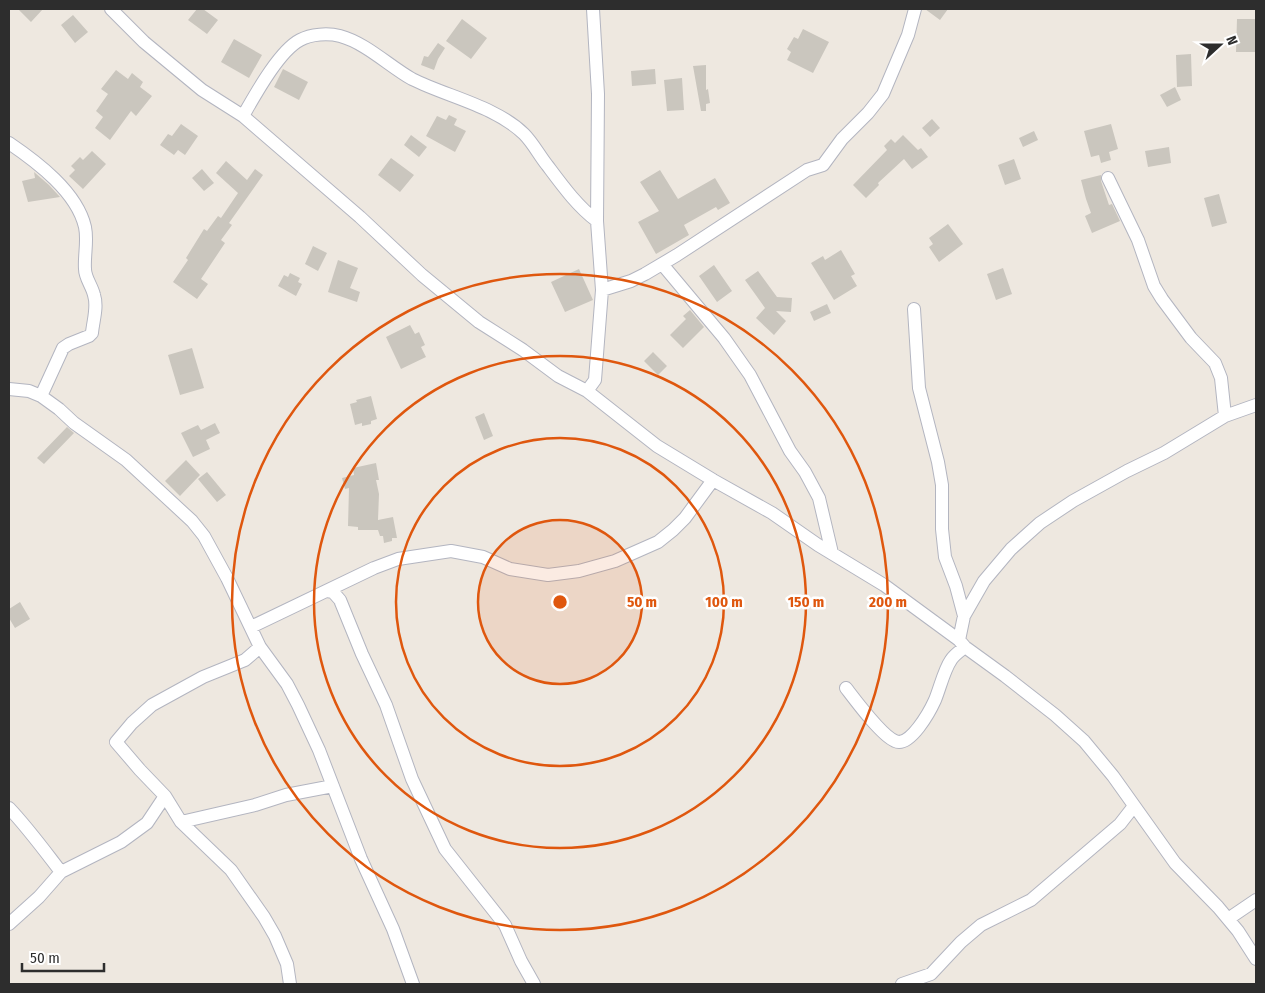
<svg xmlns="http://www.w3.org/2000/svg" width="1265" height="993" font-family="'Fira Sans Condensed',sans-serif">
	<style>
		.building { fill: #cac6be }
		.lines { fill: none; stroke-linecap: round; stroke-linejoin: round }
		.minor-casing { stroke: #b3b5c0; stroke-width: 14 }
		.minor { stroke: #fff; stroke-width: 12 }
		.ring { fill: none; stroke: #df570e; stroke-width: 2.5 }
		.centre { fill: #df570e; stroke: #fff; stroke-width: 2.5 }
		.ring-label { font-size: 15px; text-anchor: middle; font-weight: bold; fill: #df570e; stroke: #fff; stroke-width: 5; stroke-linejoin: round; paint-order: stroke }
	</style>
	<rect width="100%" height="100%" fill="#eee8e0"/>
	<!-- building -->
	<path class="building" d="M18,9H43L31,22Z
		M197,9H203L218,20L207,34L188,20Z
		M925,9H948L940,20Z
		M73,15L88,32L75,43L61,25Z
		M462,19L487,38L471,59L446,41Z
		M1237,19H1256V52H1236Z
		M803,29L829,42L813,73L787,60L791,52L787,49L794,37L798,39Z
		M234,39L262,55L249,78L221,62Z
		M438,43L445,48L438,59L434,70L421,65L424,56L428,57Z
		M1191,54L1192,86L1177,87L1176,55Z
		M706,65V90L708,89L710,103L706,104V111H701L693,66Z
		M283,69L308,82L299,100L274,87Z
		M655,69L656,84L632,86L631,71Z
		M116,70L128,79L132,73L143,82L140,87L152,96L136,116L131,111L110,140L95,128L103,117L96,111L108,94L101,89Z
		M682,78L684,110L667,111L664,80Z
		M1175,87L1181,100L1167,107L1160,95Z
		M449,115L457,119L454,125L466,131L455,152L426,136L437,116L446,120Z
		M932,119L940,128L930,137L922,128Z
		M181,124L198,136L185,155L178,150L174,155L160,145L168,134L172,136Z
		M1111,124L1118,149L1109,152L1111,160L1101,163L1099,155L1091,157L1084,131Z
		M1034,131L1038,140L1023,147L1019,138Z
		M411,135L427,147L419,157L404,145Z
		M903,135L918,150L921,148L928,157L912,169L904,159L878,183L879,185L866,198L853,185L887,150L884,146L891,139L895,143Z
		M1169,147L1171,163L1148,167L1145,151Z
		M92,151L106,164L83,189L69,176L75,170L71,166L80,157L83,160Z
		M391,158L414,175L400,192L378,175Z
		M1014,159L1021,179L1005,185L998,165Z
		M226,161L247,180L255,169L263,175L229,223L232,225L221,240L225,243L201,279L208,284L197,299L173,282L188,260L186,258L204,229L207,231L218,216L221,218L238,193L216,173Z
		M202,169L214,183L204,191L192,178Z
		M660,170L678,199L715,178L730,203L718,210L716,207L684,225L689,235L656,254L638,222L659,211L640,182Z
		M34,172L49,185L60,197L28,202L22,181L35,178Z
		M1101,175V181L1109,205L1112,204L1120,221L1092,233L1085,216L1091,213L1086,199L1081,180Z
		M1219,194L1227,223L1212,227L1204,198Z
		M948,224L963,244L939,262L929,247L933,244L929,238Z
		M313,246L327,253L318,271L305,264Z
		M841,250L855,274L851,276L857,286L834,300L811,263L823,256L825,260Z
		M338,260L358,268L350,288L360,292L357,302L328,292Z
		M714,265L732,291L717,302L699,276Z
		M1003,268L1012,294L996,300L987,274Z
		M579,269L593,300L565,312L551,282Z
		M758,271L777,297L792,298L791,312L776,311L786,321L774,335L756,318L765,308L745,280Z
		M290,273L300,278L298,282L302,284L296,296L278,286L284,275L288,277Z
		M827,304L831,313L814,321L810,312Z
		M690,310L704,327L683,348L670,335L686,319L683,316Z
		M410,325L415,334L419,332L425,345L421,347L426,357L401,369L386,337Z
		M192,348L204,388L180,395L168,355Z
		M653,352L667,366L658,375L644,361Z
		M371,396L377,419L371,421V424L362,426V423L355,425L350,404L357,402L356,400Z
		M484,413L493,436L484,440L475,417Z
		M215,423L220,433L206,440L210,449L193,457L181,433L198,425L201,430Z
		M67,427L74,433L44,464L37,458Z
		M186,460L200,475L180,496L165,481Z
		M376,463L379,480H376L379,494L378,520L393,517L397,538H392V541L384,543L383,536H380L378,530H358V527L348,526L349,488L345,489L342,478L354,475L353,468Z
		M207,472L226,495L217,502L198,479Z
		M20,602L30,619L15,628L9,618V609Z"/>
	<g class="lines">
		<!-- minor casing -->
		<g class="minor-casing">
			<path id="minor" d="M111,9L144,42L202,90L243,116L360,217L422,275L479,322L523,350L558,376L587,391L657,446L713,480L772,513L818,545L884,585L959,640L965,647L1005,676L1055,715L1084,741L1113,776L1175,863L1218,907L1238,931L1256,959
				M243,116C255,95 279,51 300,40C311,34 328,33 340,36C366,43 389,66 412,79C448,97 495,106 524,134C533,143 539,155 547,165C562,185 577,206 597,221
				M9,143C37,162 77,192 85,227C88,241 84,255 85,269C85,278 92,286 94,295C98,307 93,321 92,333L89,336L69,344L63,348L41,396
				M1108,178L1138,240L1154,286L1162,299L1191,338L1215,363L1221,378L1225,416
				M662,264L724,338L750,375L790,451L805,472L819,498L832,553
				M602,290L631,281L645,274L677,255L807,170L823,165L842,139L868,113L883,94L908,35L915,9
				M914,309L919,388L938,462L942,485V529L945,557L956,586L964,616
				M9,389L29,391L41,396L59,409L74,423L126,460L192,521L204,536L227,578L260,647L287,684L298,705L319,750L361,859L393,929L413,984
				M587,391L595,380L602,290L597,221L598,94L593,9
				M327,591L333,592L340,600L362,654L386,705L412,779L445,849L505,925L521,961L534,984
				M251,627L374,568L398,559L451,551L483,557L510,569L548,575L579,571L615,561L658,542L673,530L685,518L713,480
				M959,640L964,616L984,581L1011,549L1040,523L1073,501L1127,471L1164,453L1225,416L1256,405
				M260,647L245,660L203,677L152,705L132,723L116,742L140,770L165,796L181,822L231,870L264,917L275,936L287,964L290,984
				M846,688C856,701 881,735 895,741C910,748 930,711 935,700C940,688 944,670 951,660C954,655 960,651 965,647
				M9,808C28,828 44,850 61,872
				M181,822L255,805L286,795L333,786
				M1228,919L1256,900
				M9,924L39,897L61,872L121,842L147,823L165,796
				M902,984L931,974L961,942L981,925L1031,900L1120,824L1134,806"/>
		</g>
		<!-- minor -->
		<use href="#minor" class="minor"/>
	</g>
	<!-- distance rings -->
	<circle cx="560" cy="602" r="82" fill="#df570e" fill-opacity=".12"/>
	<g class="ring">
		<circle cx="560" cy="602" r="82"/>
		<circle cx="560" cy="602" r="164"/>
		<circle cx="560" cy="602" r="246"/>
		<circle cx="560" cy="602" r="328"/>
	</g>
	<circle cx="560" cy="602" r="8" class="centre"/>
	<g class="ring-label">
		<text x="642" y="607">50 m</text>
		<text x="724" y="607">100 m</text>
		<text x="806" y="607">150 m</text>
		<text x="888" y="607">200 m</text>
	</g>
	<!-- border -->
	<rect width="1265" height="993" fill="none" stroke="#2d2d2d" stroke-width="20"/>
	<!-- north arrow -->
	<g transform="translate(1220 45) rotate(69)" stroke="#ffffff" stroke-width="4" paint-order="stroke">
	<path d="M0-4L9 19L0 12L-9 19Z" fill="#2d2d2d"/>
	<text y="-8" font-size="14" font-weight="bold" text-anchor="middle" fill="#2d2d2d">N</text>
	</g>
	<!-- scale -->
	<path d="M22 963v8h82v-8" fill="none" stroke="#2d2d2d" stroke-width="2.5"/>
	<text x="30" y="963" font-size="15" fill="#2d2d2d" stroke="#ffffff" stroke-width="4" paint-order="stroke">50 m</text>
</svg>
